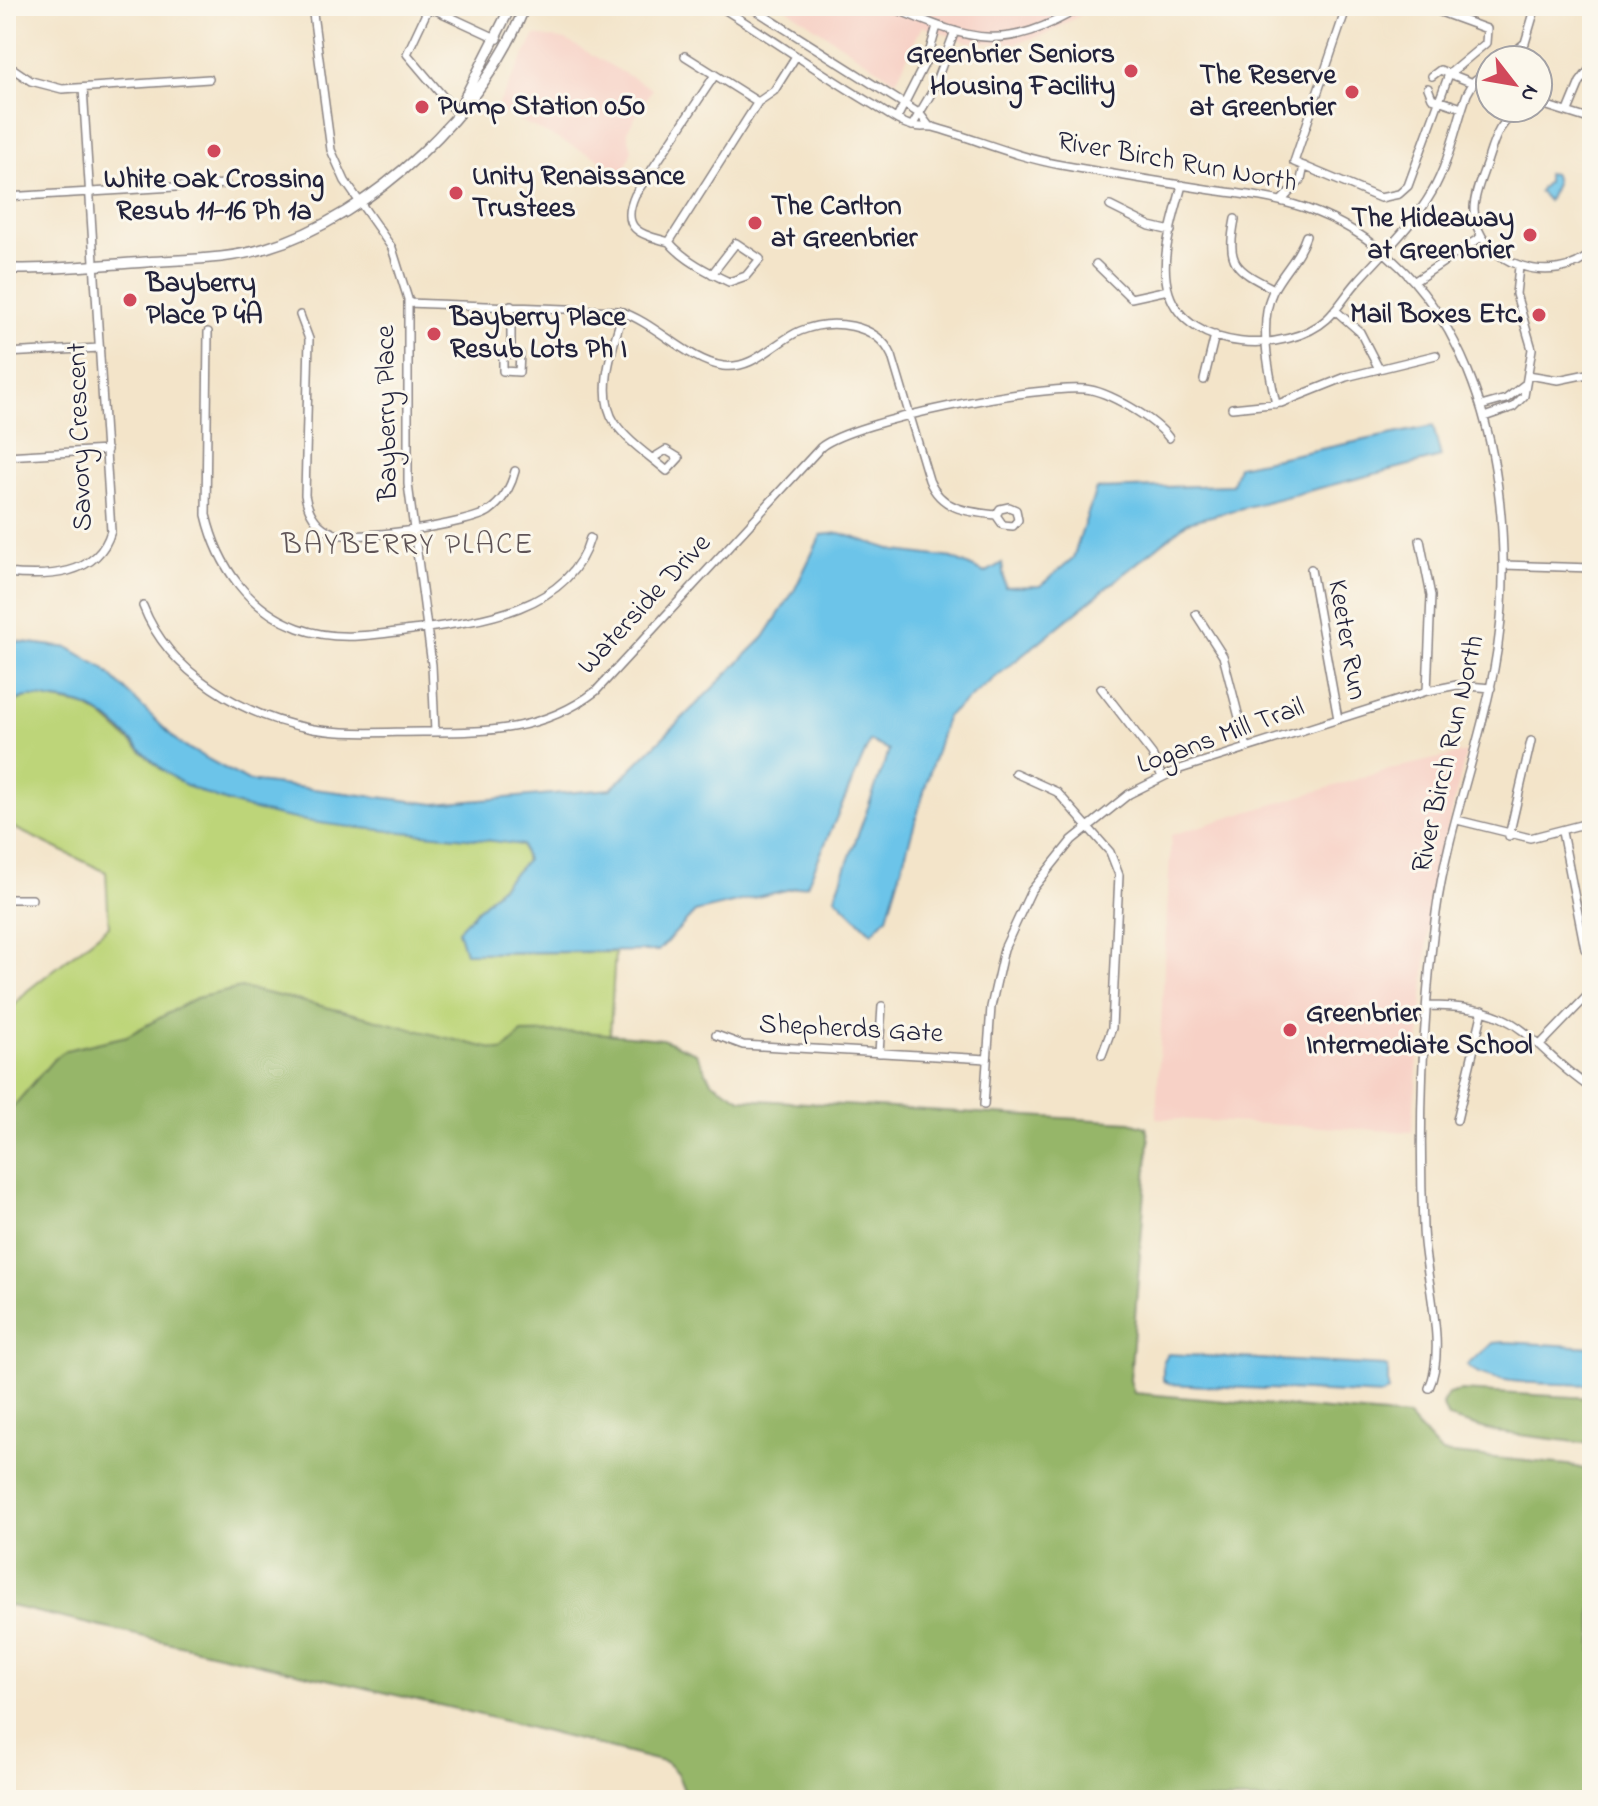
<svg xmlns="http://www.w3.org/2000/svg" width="1598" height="1806" font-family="'Indie Flower',sans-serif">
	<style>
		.built { fill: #f7d1c6 }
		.green { fill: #bdd579; stroke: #707c5a; stroke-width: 2 }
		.forest { fill: #96b669; stroke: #5c6c52; stroke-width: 2 }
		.water { fill: #6cc4e9; stroke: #477392; stroke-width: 2 }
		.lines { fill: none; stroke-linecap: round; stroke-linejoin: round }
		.minor-casing { stroke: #8a8382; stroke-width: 10 }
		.tertiary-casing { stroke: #8a8382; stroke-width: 12 }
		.minor { stroke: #fff; stroke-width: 7 }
		.tertiary { stroke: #fff; stroke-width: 9 }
		.poi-dot { fill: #d1495b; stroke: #fbf7ec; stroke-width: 3 }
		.labels { text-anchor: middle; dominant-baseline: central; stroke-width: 6; stroke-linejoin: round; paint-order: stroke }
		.poi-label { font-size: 28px; font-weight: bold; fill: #22223b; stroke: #fbf7ec; text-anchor: start }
		.street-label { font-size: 28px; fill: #22223b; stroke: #fbf7ec }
		.neighbourhood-label { font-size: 30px; letter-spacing: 2px; fill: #5f5457; stroke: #fbf7ec }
	</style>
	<rect width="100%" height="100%" fill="#fbf7ec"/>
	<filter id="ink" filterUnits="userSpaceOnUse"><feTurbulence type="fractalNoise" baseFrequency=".0125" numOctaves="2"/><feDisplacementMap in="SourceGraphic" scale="16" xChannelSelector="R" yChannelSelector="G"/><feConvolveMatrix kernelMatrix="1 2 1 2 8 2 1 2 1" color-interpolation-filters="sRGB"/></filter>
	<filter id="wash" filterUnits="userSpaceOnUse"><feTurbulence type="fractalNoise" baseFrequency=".006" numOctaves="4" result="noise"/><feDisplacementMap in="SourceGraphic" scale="32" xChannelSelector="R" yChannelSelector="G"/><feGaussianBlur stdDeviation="1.8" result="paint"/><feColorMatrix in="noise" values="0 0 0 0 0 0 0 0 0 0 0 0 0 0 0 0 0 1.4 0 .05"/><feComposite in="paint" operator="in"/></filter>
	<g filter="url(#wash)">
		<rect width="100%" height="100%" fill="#f3e4c9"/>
		<!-- built -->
		<path class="built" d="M783,6H1096L1047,34L1016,43L968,42L922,26L896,81Z
			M535,35L566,40L652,89L627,131L632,150L624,171L496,109Z
			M1466,752L1431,900L1412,1132L1156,1118L1171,835L1391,769Z"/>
		<!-- green -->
		<path class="green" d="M31,695L85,706L103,717L162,770L522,845L526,861L458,930L465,953L615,952L607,1083L6,1270V1015L27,991L109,926L106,872L6,824V711L12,703Z"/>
		<!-- forest -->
		<path class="forest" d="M241,988C330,1005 415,1032 503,1051L522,1033L585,1032L662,1039L696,1053L711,1081L741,1099L1130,1122L1146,1127L1149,1141L1130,1380L1134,1393L1408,1417L1441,1453L1568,1465L1592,1471V1800H688L677,1773L667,1763L465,1711L6,1605V1115L53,1060L66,1050L127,1036L196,998Z
			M1460,1391L1592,1398V1444L1496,1432L1448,1418L1442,1404L1448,1394Z"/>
		<!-- water -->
		<path class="water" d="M1547,173L1554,174L1556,184L1548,201L1539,191L1547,182Z
			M1433,426L1441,457L1188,522L946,717L887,917L872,933L835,897L889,750L870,741L807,885L695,912L658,951L465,953L458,930L526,861L522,845C411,827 288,835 186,785C148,767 122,720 85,706C74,702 60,701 49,699C31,695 17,695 6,711V640L69,648L103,668L180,744L248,781L435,804L611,789L764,637L795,589L821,535L840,533L896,551L952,558L985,573L1002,563L1005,587L1040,586L1073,558L1096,489L1232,485L1238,466Z
			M1505,1342L1592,1347V1385C1559,1383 1490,1387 1467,1365L1493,1343Z
			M1168,1354L1385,1366L1388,1368V1391L1382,1395L1169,1384L1163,1380V1362Z"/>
	</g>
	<g filter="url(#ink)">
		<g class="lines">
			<!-- minor casing -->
			<g class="minor-casing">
				<path id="minor" d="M312,6L331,150L345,181L392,248L408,299V484L432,665L435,732
					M719,6C771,38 820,73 872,104C884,111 900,124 914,126C920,128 927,126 933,127C976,139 1016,157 1061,165C1111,174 1161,182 1212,190C1243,194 1275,198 1305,208C1467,265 1511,451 1502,606C1496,711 1450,809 1436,913C1422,1016 1419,1124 1423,1228C1424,1274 1448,1347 1429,1388
					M749,6L920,114L929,126
					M888,6C972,40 1000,55 1083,6
					M1347,6L1294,162L1380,198L1399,194L1408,186L1449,74L1486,43L1487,29L1424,6
					M1563,6H1567
					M685,56L758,102
					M1504,60L1525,43L1536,6
					M6,64L31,81L62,89L209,79
					M1432,76L1440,70L1473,83
					M1428,88L1432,98L1462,108
					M758,102L774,91L796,56
					M1538,103L1592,120
					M1523,108C1499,121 1495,137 1487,162C1482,177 1474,194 1474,209C1475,265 1556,289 1592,252
					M1568,111L1580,82L1592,66
					M457,113L407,54L429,7L498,39
					M897,118L928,57L937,26
					M912,126L932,92L955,31
					M1182,185C1174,218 1158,259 1169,293C1188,352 1287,355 1327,319C1339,308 1347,293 1358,281C1382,254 1414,224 1432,192C1449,163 1456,125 1467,94L1475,80L1490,69
					M6,197L226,184
					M1281,201L1301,180L1304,166
					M1110,206L1150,226L1171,231
					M1235,219C1226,265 1235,269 1274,289
					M669,242C639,234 620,229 635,195L715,75
					M669,242C684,260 708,272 729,282L746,276L760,259L736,243L712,274
					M669,242L758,102
					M1096,264L1131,298L1168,290
					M1415,281L1481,237
					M408,303L619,311C655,322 688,361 723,366C754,370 774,342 800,331C832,318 877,323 892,356L929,480C941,510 968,512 996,515L1003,525L1013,526L1018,520L1016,510L1009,507L1000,509L996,515
					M511,306V354H503V371L519,372L520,354H511
					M1335,310L1360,332L1379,369
					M623,312C614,343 595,394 615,423C628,442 650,456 667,471L679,458L666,450L653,458
					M300,315L309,339L305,495C308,512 317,527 333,533C354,542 470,524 489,511C503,501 511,487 515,471
					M208,332L206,515C218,566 248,609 298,628C336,642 373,635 412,630C475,622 569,612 590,538
					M6,353L100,348
					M1528,375L1558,380L1592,373
					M1204,380L1215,335
					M1276,404C1269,372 1258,322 1273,291C1283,271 1299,258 1306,236
					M1481,406L1506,399L1524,385
					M1232,408L1281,403L1346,377L1436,355
					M1484,417L1513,407L1524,396L1532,349L1516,294L1519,267
					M6,456L107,450
					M1420,540L1431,596L1427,691
					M1503,565L1592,568
					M1311,569L1338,719
					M6,573C46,577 98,577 111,531L83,88
					M143,606C169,673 244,717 313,729C349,735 387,732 423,732C487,732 543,732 596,691L821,447C854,420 1040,385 1085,389C1108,391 1155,419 1169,438
					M1196,614L1223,656L1247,748
					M1101,688L1152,754L1162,777
					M1015,773L1057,792L1110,852L1119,875L1112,1028L1102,1055
					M1457,820L1530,838L1592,822
					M1562,832L1585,949
					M1509,836L1531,741
					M6,899H32
					M1428,1006C1530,1006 1520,1041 1592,1089
					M716,1035L743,1045L987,1059
					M1541,1044L1592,991
					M879,1053L882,1006
					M984,1105L991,1007L1004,949L1031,891L1072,840L1129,794L1177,770L1427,691L1457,685L1491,688
					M1457,1120L1483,1010"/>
			</g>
			<!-- tertiary casing -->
			<g class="tertiary-casing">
				<path id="tertiary" d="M462,103L511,6
					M6,269C52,270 99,265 146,262C185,259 228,260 266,248C373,216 485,110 525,6"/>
			</g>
			<!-- minor -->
			<use href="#minor" class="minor"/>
			<!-- tertiary -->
			<use href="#tertiary" class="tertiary"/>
		</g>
	</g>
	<!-- markers -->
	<g class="poi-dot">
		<circle cx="1131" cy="71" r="8"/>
		<circle cx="1352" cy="92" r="8"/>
		<circle cx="422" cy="107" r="8"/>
		<circle cx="214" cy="151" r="8"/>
		<circle cx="456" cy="193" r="8"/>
		<circle cx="755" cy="223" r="8"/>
		<circle cx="1530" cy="235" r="8"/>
		<circle cx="130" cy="300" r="8"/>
		<circle cx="1539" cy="315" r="8"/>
		<circle cx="434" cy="334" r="8"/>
		<circle cx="1290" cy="1030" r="8"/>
	</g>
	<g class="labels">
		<!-- poi labels -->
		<g class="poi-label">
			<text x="1115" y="55" text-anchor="end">Greenbrier Seniors<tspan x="1115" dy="32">Housing Facility</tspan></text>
			<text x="1336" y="76" text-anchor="end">The Reserve<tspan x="1336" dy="32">at Greenbrier</tspan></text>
			<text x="438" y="107">Pump Station 050</text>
			<text x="472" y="177">Unity Renaissance<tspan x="472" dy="32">Trustees</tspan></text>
			<text x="214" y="180" text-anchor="middle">White Oak Crossing<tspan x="214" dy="32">Resub 11-16 Ph 1a</tspan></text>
			<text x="771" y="207">The Carlton<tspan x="771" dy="32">at Greenbrier</tspan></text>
			<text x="1514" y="219" text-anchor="end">The Hideaway<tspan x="1514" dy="32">at Greenbrier</tspan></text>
			<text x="146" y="284">Bayberry<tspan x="146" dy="32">Place P 4A</tspan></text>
			<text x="1523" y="315" text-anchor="end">Mail Boxes Etc.</text>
			<text x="450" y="318">Bayberry Place<tspan x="450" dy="32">Resub Lots Ph I</tspan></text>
			<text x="1306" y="1014">Greenbrier<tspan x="1306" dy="32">Intermediate School</tspan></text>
		</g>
		<!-- street labels -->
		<g class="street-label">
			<text transform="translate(1177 163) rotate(10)">River Birch Run North</text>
			<text transform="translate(388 413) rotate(-91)">Bayberry Place</text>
			<text transform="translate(81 437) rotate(-92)">Savory Crescent</text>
			<text transform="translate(645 605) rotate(-47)">Waterside Drive</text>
			<text transform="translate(1346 640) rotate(80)">Keeter Run</text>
			<text transform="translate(1221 737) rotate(-20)">Logans Mill Trail</text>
			<text transform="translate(1449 754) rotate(-77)">River Birch Run North</text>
			<text transform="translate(851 1030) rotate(3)">Shepherds Gate</text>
		</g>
		<!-- neighbourhood labels -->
		<g class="neighbourhood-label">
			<text x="408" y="546">BAYBERRY PLACE</text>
		</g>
	</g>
	<!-- margin -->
	<rect width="1598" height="1806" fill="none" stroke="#fbf7ec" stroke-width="32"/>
	<!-- north arrow -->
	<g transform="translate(1514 84) rotate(121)"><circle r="38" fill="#fbf7ec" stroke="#a4a2a5" stroke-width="2"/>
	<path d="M0-6L14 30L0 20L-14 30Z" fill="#d1495b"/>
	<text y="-12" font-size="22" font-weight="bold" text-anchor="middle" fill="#22223b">N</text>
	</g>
</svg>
